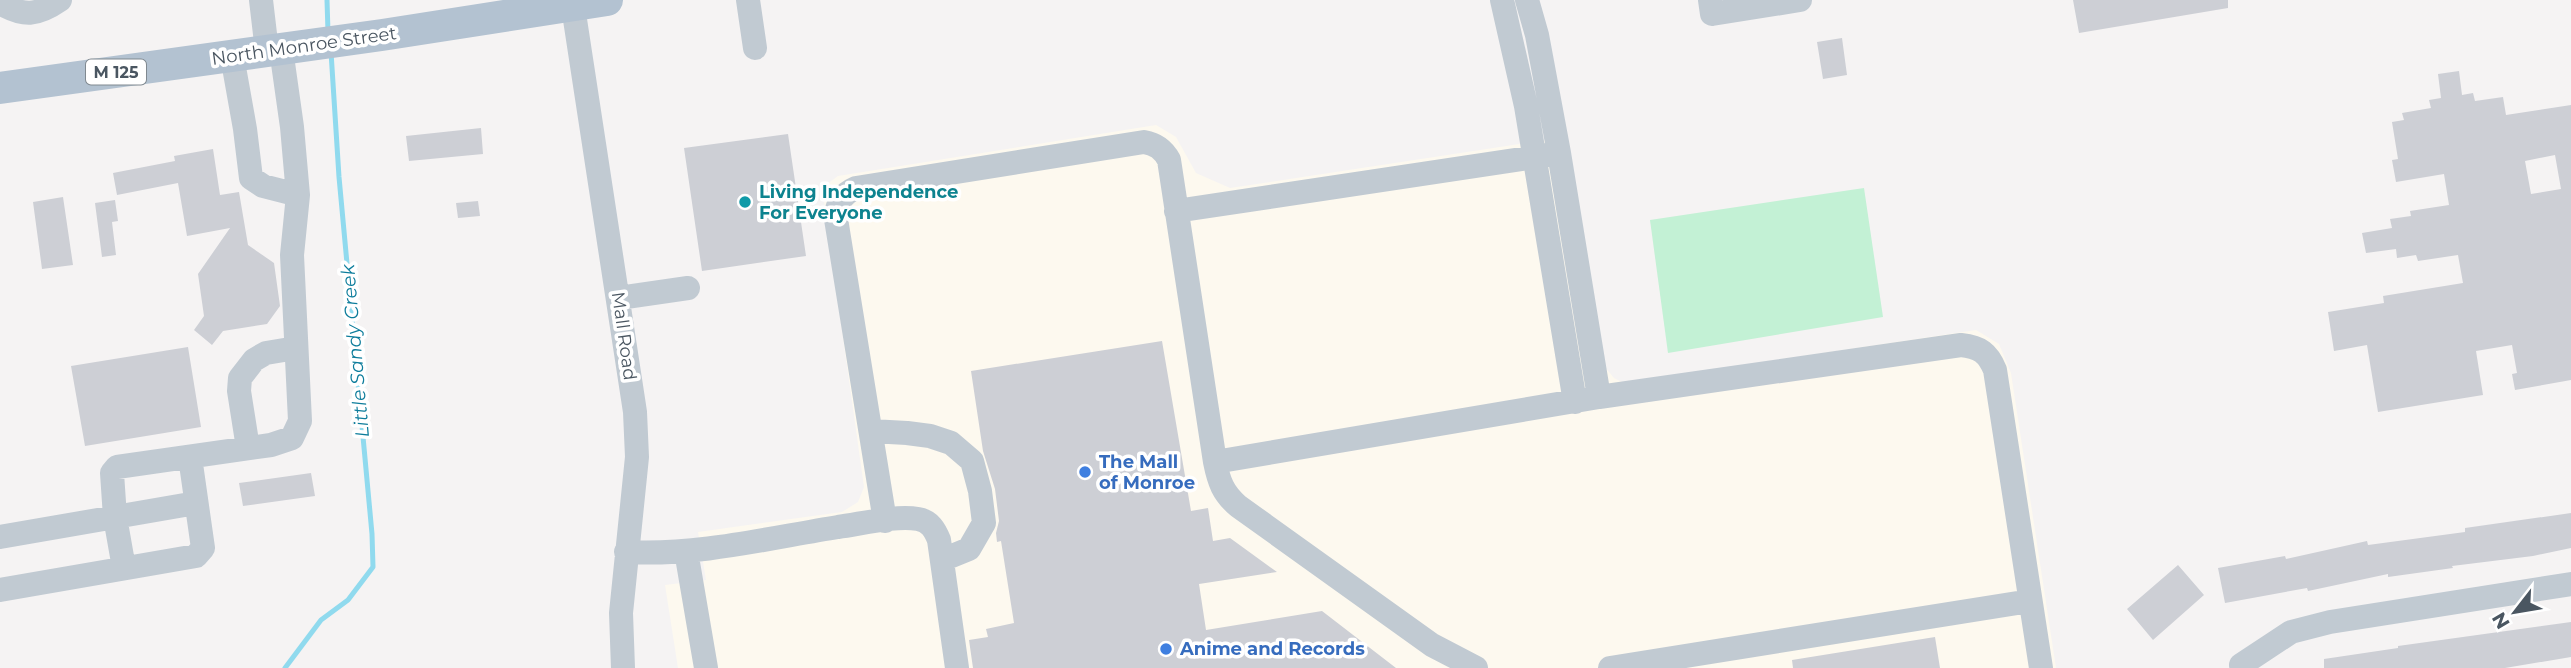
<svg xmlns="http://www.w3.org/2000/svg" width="2571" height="668" font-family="Montserrat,sans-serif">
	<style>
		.commercial { fill: #fdf9ef }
		.green { fill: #c3f1d5 }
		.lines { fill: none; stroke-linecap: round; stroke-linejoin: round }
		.stream { stroke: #90daee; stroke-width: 5 }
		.building { fill: #cdcfd5; fill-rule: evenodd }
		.minor { stroke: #c1cad2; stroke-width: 24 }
		.major { stroke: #b3c2d1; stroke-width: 32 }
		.culture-dot { fill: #0f9aa8; stroke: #fff; stroke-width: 2.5 }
		.shop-dot { fill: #3f7fe0; stroke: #fff; stroke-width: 2.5 }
		.labels { text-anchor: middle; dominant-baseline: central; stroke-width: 7; stroke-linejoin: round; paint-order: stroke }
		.shield { fill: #fff; stroke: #808990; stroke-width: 2 }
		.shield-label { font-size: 16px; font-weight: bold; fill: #4a5661 }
		.street-label { font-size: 18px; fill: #4a5661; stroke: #fff }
		.culture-label { font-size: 18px; font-weight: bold; fill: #0d838f; stroke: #fff; text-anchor: start }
		.shop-label { font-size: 18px; font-weight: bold; fill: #366cbe; stroke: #fff; text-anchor: start }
		.water-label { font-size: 19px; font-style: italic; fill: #0c7c9b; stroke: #fff }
	</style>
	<rect width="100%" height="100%" fill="#f5f3f3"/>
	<!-- commercial -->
	<path class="commercial" d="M1156,125L1176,137L1196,173L1230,188L1566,137L1604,366L1614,378L1624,383L1976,330L1999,344L2011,373L2056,668H678L665,585L706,580L698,532L842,512L858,502L864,487L823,194L827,184L838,176Z"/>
	<!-- green -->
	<path class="green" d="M1864,188L1883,317L1668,353L1650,220Z"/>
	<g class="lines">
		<!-- stream -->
		<path class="stream" d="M327,0L328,32
			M285,668L321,620L348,600L373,567L372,534L339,177L331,52"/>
	</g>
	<!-- building -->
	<path class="building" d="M2073,0H2228V8L2079,33Z
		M1842,38L1847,75L1823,79L1817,42Z
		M2459,71L2462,95L2473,93L2475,101L2503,97L2506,115L2571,105V380L2515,390L2512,374L2517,373L2512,345L2476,351L2483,395L2378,412L2367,345L2334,351L2328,312L2384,303L2383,296L2463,283L2458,255L2418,261L2416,255L2397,258L2396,249L2366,253L2362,233L2392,228L2390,219L2411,216L2410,211L2449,205L2444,174L2396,182L2392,160L2398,159L2392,122L2404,120L2402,113L2431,108L2429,100L2441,98L2438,74ZM2555,155L2561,189L2531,194L2525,161Z
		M481,128L483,154L409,161L406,136Z
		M788,134L806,256L702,271L684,148Z
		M213,149L220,195L239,192L248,245L274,263L280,306L267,324L223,331L212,345L194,330L204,316L198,274L230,228L187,236L178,183L117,195L113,173L175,161L174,156Z
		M63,197L73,265L42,269L33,202Z
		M115,200L118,221L112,222L116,255L102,257L95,203Z
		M478,201L480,216L458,218L456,203Z
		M1162,341L1191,511L1208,508L1213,541L1230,538L1277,572L1199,584L1206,630L1322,611L1396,668H973L969,640L988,637L986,629L1014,623L1001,541L997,542L996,533L999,521L995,489L983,451L971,371Z
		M188,347L201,427L85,446L71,366Z
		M311,473L315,496L243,506L239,483Z
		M2571,513V548L2533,556L2452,566L2453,568L2388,577V574L2308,591L2307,588L2225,603L2218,568L2285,556L2286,559L2367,541L2368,545L2465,532V528Z
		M2178,565L2204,595L2153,640L2127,609Z
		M2571,622V657L2505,668H2324V659L2398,648V646Z
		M1935,637L1940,668H1793L1792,660Z"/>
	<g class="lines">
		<!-- minor -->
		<path class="minor" d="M261,0L267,51
			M572,0L635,412L637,457L621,613L623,668
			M748,0L755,48
			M1502,0L1526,106L1575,402
			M1527,0L1537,35L1559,153L1599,397
			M1710,0L1712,14L1800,0
			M0,3C24,17 37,16 60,0
			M232,56L245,129L251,178L263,186L298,195
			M1176,211L1548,155
			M619,298L688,288
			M871,431L907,433L930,436L951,443L972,461L980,491L984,523L969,549L942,560
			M248,448L239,391L240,378L254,360L266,353L296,348
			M1215,462L1599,397L1961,345C1980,347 1988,353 1995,370L2041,668
			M885,521L836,219C836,204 842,194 856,188L1144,142C1156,144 1163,149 1169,160L1215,462C1219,482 1223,493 1238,506L1432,645L1476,668
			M0,537L196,503
			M686,551L706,668
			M626,552C697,556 769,538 838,527C861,524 896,515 918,519C930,521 935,530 939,540L957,668
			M124,568L115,517L112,473L117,467L271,445L292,438L300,421L292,255L298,195L292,127L281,49
			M0,590L196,556L203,548L190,457
			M2241,665L2291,632L2330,622L2571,584
			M1610,668L2030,601"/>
		<!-- major -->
		<path class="major" d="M0,88L382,35L607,0"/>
	</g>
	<!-- markers -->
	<circle class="culture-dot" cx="745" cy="202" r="7"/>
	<g class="shop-dot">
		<circle cx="1085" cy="472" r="7"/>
		<circle cx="1166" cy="649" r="7"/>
	</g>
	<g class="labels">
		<!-- shield labels -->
		<rect class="shield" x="86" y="59.5" width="60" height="25" rx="5"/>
		<g class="shield-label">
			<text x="116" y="72">M 125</text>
		</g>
		<!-- street labels -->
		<g class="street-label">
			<text transform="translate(304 46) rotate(-8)">North Monroe Street</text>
			<text transform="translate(624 336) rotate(82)">Mall Road</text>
		</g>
		<!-- culture labels -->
		<g class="culture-label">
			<text x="759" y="192">Living Independence<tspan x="759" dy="21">For Everyone</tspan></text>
		</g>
		<!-- shop labels -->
		<g class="shop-label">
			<text x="1099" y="462">The Mall<tspan x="1099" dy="21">of Monroe</tspan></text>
			<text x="1180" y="649">Anime and Records</text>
		</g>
		<!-- water labels -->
		<g class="water-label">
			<text transform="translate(355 351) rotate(-95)">Little Sandy Creek</text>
		</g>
	</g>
	<!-- north arrow -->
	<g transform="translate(2515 612) rotate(239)" stroke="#ffffff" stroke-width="5" paint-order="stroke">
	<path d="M0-5L12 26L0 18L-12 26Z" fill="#4a5661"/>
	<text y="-10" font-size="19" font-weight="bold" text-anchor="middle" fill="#4a5661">N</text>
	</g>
</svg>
